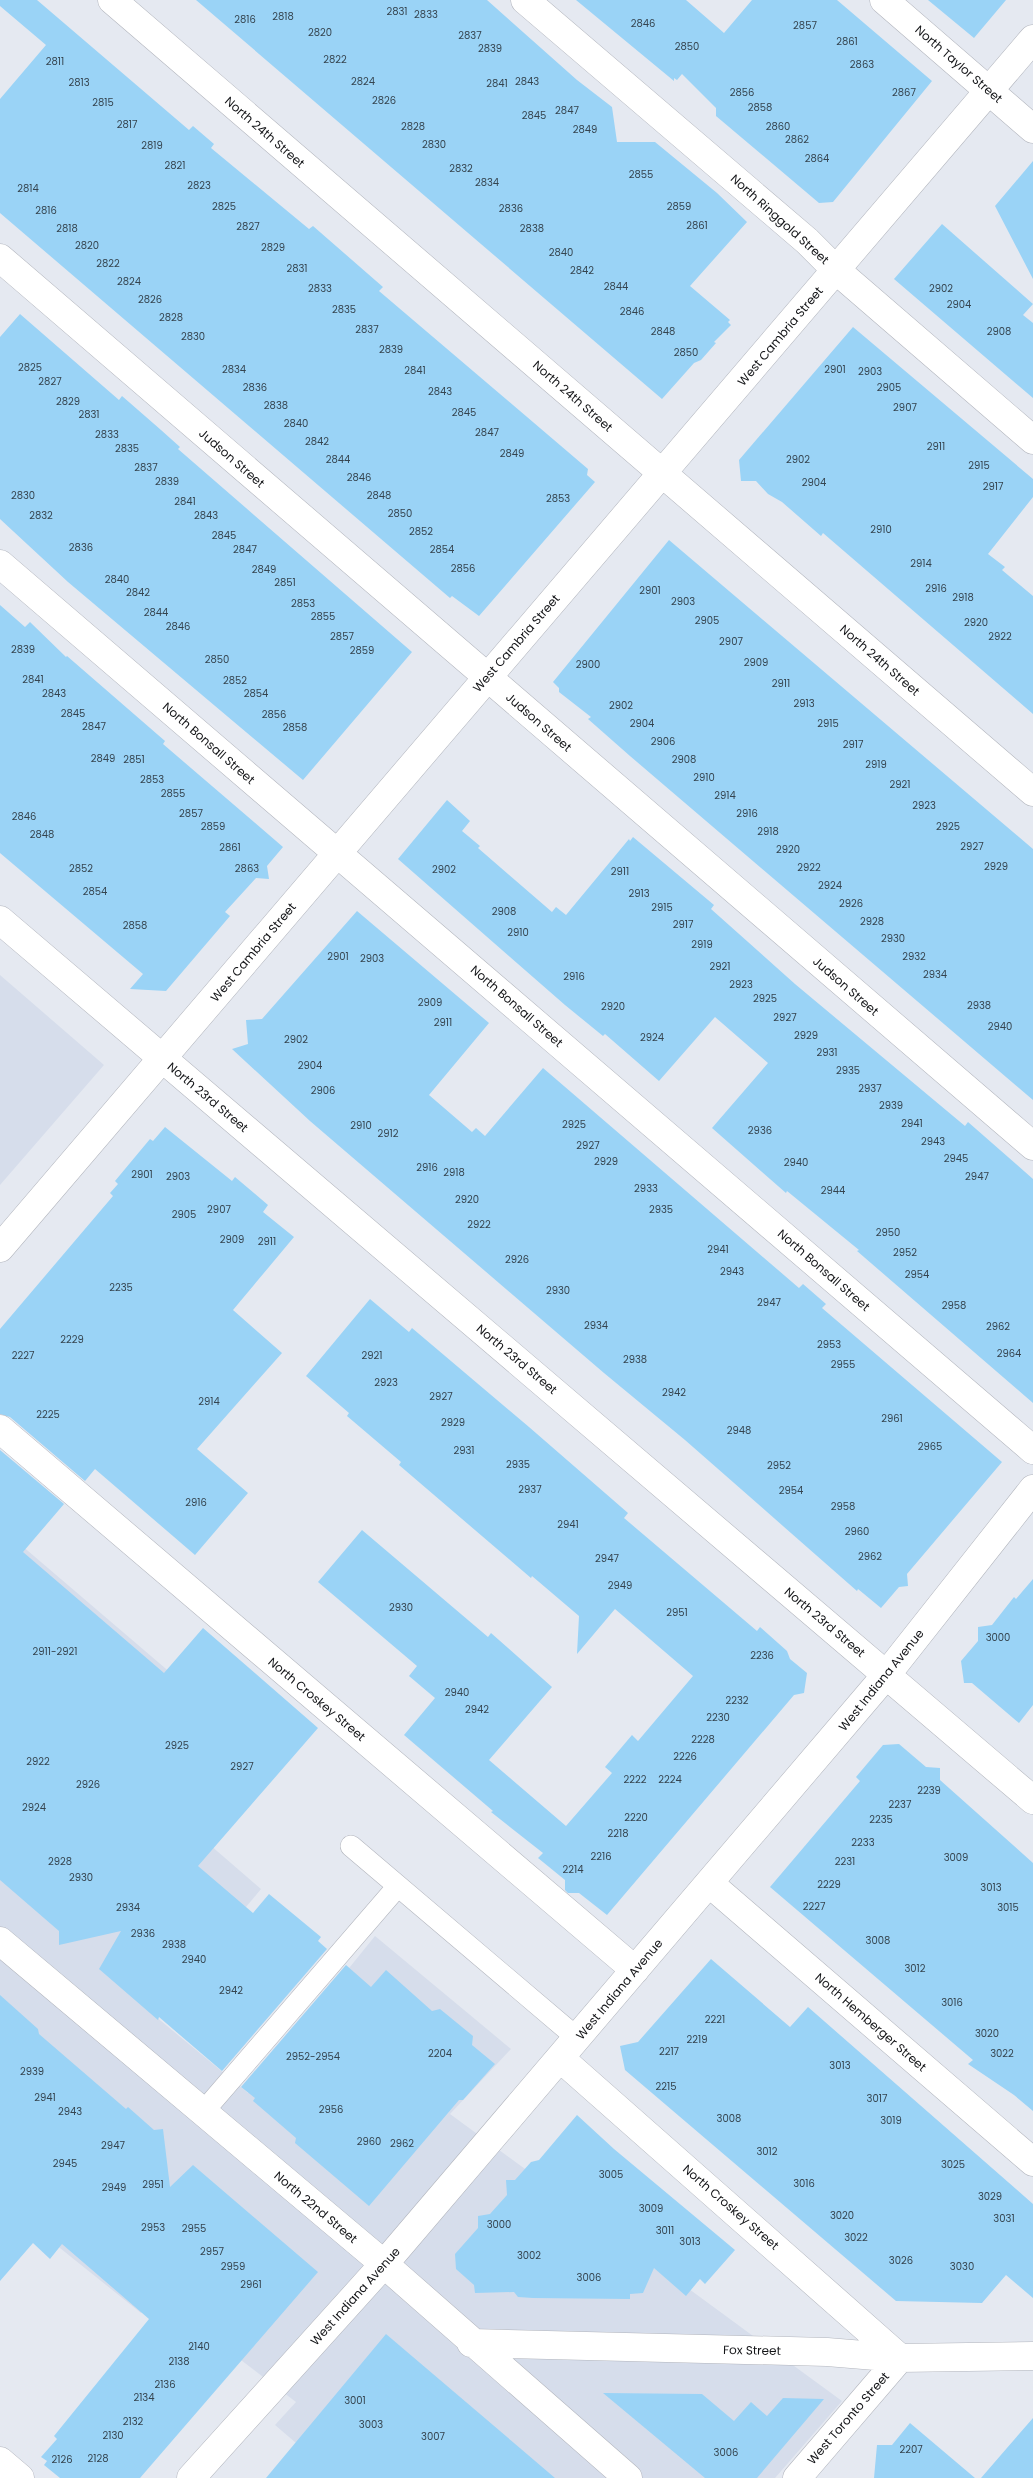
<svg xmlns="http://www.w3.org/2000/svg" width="1033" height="2478" font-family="Poppins,sans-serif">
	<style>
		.built { fill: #d6ddeb }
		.building { fill: #9ad3f6 }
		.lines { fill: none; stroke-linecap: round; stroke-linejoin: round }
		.lane-casing { stroke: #b2b5bd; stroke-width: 22 }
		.street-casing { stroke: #b2b5bd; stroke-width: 29 }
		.lane { stroke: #fff; stroke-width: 21 }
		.street { stroke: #fff; stroke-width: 28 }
		.labels { text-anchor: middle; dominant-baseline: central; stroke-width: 4; stroke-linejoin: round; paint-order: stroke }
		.number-label { font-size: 10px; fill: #35444f }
		.street-label { font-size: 12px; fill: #131417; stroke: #fff }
	</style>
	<rect width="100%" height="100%" fill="#e5e9f1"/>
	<!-- built -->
	<path class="built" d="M0,975L104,1065L0,1185Z
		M0,1527L234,1727L165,1806L261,1889L155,2016L248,2093L375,1936L511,2049L450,2114L842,2401L775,2478H337L275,2425L296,2402L156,2295L141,2313L0,2200Z"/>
	<!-- building -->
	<path class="building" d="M0,0H37L189,130L193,126L214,144L211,148L309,229L313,226L383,287L379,291L588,469L587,475L595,482L479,616L452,596L450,598L0,213V99L46,45L0,6Z
		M196,0H487L577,80L612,107L617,142H655L717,193L747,222L690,286L730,320L728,322L731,325L714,342L716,343L701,360L694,363L662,399Z
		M576,0H686L724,33L752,0H837L932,81L833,202L819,203L716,116V108L682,74L677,80L674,78V81Z
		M928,0H1006L974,38Z
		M1033,161V279L995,206Z
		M942,224L1033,304L1023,315L1033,323V398L894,279Z
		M20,314L119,400L122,396L161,430L180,447L178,449L412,652L303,780L68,582L0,519V337Z
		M853,327L1033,479V497L988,554L1005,567L1002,570L1033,596V714L823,533L821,536L782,502L768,494L756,481H741L739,460Z
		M669,540L1033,849V1100L630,756L588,719L591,717L559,692V688L553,682Z
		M0,605L25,627L30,622L66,657L67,656L165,741L163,744L283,847L267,866L269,879L256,878L225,912L230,916L166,991L130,989L143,974L0,853Z
		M447,800L470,821L462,831L480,846L478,848L552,912L556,907L566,915L629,839L630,841L633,837L714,905L711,909L795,984L965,1126L968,1122L1033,1179V1403L857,1251L859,1250L787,1191L786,1193L712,1128L768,1063L715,1017L659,1081L605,1034L603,1036L565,1005L398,859Z
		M357,911L489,1023L429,1095L472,1132L476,1128L485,1136L543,1068L799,1288L803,1284L826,1304L822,1308L1002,1462L907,1574L908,1586L899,1587L881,1608L858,1589L857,1591L685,1440L604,1373L310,1121L232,1049L248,1044L246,1020L262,1019Z
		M165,1127L232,1181L235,1177L268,1205L263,1212L294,1237L233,1310L282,1353L197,1449L248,1493L195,1555L95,1469L85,1481L10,1417L0,1414V1329L113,1196L110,1193L118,1184L115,1181L150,1139L153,1141Z
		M370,1299L409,1332L412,1328L529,1427L628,1513L624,1518L757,1631L760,1627L787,1651L790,1659L807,1673L804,1693L794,1695L607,1915L579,1893H568L565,1890V1880L538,1858L543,1853L491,1812L493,1811L404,1735L435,1698L409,1676L417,1666L318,1582L362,1530L488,1637L491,1633L552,1687L489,1760L566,1826L612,1773L605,1767L632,1735L638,1741L693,1676L615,1609L577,1654L579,1616L532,1576L531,1578L399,1465L401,1462L347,1416L349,1413L306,1376Z
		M0,1450L64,1504L23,1552L164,1673L203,1628L318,1728L198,1866L253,1913L269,1894L321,1937L318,1941L327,1949L222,2071L159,2017L158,2020L99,1969L121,1931L59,1945V1931L0,1880Z
		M1033,1579V1705L1019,1723L972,1683H964L961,1661L978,1641V1627L992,1625L1014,1597L1016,1599Z
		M899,1744L926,1767L940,1768V1780L1033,1863V2111L1014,2095L968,2064L973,2060L770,1887L860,1781L856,1777L883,1745Z
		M711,1959L790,2027L808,2007L1033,2204V2298L1006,2275L982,2303L896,2301L625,2070L620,2046L638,2042Z
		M346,1965L371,1987L386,1970L432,2011L440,2009L473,2036L472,2045L495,2064L463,2100H459L369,2206L295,2143L296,2138L253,2101L255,2098L241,2087Z
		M0,1995L38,2029L39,2034L126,2109L128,2107L154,2130L163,2129L170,2187L193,2165L318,2272L140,2478H60L44,2465L47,2461L41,2457L57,2439L54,2436L149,2319L62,2244L50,2259L33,2243L0,2281Z
		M577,2115L614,2149L735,2250L705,2284L700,2279L686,2296L654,2268L643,2293L630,2294V2299L533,2298L518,2297L514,2292L475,2293L474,2285L456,2269L455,2254L478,2228V2216L490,2214L507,2195L506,2180H515L531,2162L539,2160Z
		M386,2334L514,2443L555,2478H266Z
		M603,2393L702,2394L734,2421L751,2402L767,2416L783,2398L824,2399L757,2478H705Z
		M1033,2418V2478H981Z
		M910,2423L975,2478H874L877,2445H892Z"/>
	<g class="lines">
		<!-- lane casing -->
		<g class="lane-casing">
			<path id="lane" d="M351,1846L577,2038
				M203,2112L398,1886"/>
		</g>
		<!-- street casing -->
		<g class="street-casing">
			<path id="street" d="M112,0L1033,792
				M525,0L807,241L836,270L1033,440
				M884,0L1033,129
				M0,258L1033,1146
				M0,564L1033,1450
				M0,920L1033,1800
				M0,1248L1033,39
				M0,1429L635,1970
				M709,1883L1033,2162
				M0,1941L384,2264L628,2478
				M560,2058L900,2358L797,2478
				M471,2343L827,2352L900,2358L1033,2356
				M0,2461L20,2478
				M191,2478L384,2264L887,1674L1033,1489"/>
		</g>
		<!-- lane -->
		<use href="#lane" class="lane"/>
		<!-- street -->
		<use href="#street" class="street"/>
	</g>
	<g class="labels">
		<!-- number labels -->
		<g class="number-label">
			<text x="397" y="11">2831</text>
			<text x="426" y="14">2833</text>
			<text x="283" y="16">2818</text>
			<text x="245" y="19">2816</text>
			<text x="643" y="23">2846</text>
			<text x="805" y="25">2857</text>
			<text x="320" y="32">2820</text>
			<text x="470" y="35">2837</text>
			<text x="847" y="41">2861</text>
			<text x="687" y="46">2850</text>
			<text x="490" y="48">2839</text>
			<text x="335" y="59">2822</text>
			<text x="55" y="61">2811</text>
			<text x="862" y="64">2863</text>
			<text x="363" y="81">2824</text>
			<text x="527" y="81">2843</text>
			<text x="79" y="82">2813</text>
			<text x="497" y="83">2841</text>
			<text x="742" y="92">2856</text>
			<text x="904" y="92">2867</text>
			<text x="384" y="100">2826</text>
			<text x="103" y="102">2815</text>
			<text x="760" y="107">2858</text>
			<text x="567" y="110">2847</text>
			<text x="534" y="115">2845</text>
			<text x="127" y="124">2817</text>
			<text x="413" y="126">2828</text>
			<text x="778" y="126">2860</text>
			<text x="585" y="129">2849</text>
			<text x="797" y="139">2862</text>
			<text x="434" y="144">2830</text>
			<text x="152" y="145">2819</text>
			<text x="817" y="158">2864</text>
			<text x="175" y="165">2821</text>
			<text x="461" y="168">2832</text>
			<text x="641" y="174">2855</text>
			<text x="487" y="182">2834</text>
			<text x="199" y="185">2823</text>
			<text x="28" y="188">2814</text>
			<text x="224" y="206">2825</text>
			<text x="679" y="206">2859</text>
			<text x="511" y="208">2836</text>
			<text x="46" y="210">2816</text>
			<text x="697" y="225">2861</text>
			<text x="248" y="226">2827</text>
			<text x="67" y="228">2818</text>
			<text x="532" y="228">2838</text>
			<text x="87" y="245">2820</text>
			<text x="273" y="247">2829</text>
			<text x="561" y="252">2840</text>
			<text x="108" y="263">2822</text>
			<text x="297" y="268">2831</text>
			<text x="582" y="270">2842</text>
			<text x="129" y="281">2824</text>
			<text x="616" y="286">2844</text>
			<text x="320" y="288">2833</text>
			<text x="941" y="288">2902</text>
			<text x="150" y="299">2826</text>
			<text x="959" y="304">2904</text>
			<text x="344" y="309">2835</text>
			<text x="632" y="311">2846</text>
			<text x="171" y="317">2828</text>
			<text x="367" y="329">2837</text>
			<text x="663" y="331">2848</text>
			<text x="999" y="331">2908</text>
			<text x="193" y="336">2830</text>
			<text x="391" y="349">2839</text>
			<text x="686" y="352">2850</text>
			<text x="30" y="367">2825</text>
			<text x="234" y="369">2834</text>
			<text x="835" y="369">2901</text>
			<text x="415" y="370">2841</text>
			<text x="870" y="371">2903</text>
			<text x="50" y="381">2827</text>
			<text x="255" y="387">2836</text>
			<text x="889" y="387">2905</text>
			<text x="440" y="391">2843</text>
			<text x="68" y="401">2829</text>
			<text x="276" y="405">2838</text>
			<text x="905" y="407">2907</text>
			<text x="464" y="412">2845</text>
			<text x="89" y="414">2831</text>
			<text x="296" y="423">2840</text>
			<text x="487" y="432">2847</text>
			<text x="107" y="434">2833</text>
			<text x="317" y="441">2842</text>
			<text x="936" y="446">2911</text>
			<text x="127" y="448">2835</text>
			<text x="512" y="453">2849</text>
			<text x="338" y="459">2844</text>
			<text x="798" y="459">2902</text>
			<text x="979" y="465">2915</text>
			<text x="146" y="467">2837</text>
			<text x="359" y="477">2846</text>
			<text x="167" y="481">2839</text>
			<text x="814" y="482">2904</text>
			<text x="993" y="486">2917</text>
			<text x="23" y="495">2830</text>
			<text x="379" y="495">2848</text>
			<text x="558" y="498">2853</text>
			<text x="185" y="501">2841</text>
			<text x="400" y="513">2850</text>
			<text x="41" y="515">2832</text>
			<text x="206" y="515">2843</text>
			<text x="881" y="529">2910</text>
			<text x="421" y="531">2852</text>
			<text x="224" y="535">2845</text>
			<text x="81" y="547">2836</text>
			<text x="245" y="549">2847</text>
			<text x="442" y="549">2854</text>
			<text x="921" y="563">2914</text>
			<text x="463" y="568">2856</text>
			<text x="264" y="569">2849</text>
			<text x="117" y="579">2840</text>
			<text x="285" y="582">2851</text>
			<text x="936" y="588">2916</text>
			<text x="650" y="590">2901</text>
			<text x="138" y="592">2842</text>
			<text x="963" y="597">2918</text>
			<text x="683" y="601">2903</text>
			<text x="303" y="603">2853</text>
			<text x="156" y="612">2844</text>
			<text x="323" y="616">2855</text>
			<text x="707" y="620">2905</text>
			<text x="976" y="622">2920</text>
			<text x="178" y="626">2846</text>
			<text x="342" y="636">2857</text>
			<text x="1000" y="636">2922</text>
			<text x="731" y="641">2907</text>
			<text x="23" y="649">2839</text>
			<text x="362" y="650">2859</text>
			<text x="217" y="659">2850</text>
			<text x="756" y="662">2909</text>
			<text x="588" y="664">2900</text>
			<text x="33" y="679">2841</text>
			<text x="235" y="680">2852</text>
			<text x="781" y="683">2911</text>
			<text x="54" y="693">2843</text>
			<text x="256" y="693">2854</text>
			<text x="804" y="703">2913</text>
			<text x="621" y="705">2902</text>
			<text x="73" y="713">2845</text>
			<text x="274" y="714">2856</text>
			<text x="642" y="723">2904</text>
			<text x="828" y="723">2915</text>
			<text x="94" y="726">2847</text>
			<text x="295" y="727">2858</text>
			<text x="663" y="741">2906</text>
			<text x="853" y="744">2917</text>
			<text x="103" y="758">2849</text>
			<text x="134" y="759">2851</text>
			<text x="684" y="759">2908</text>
			<text x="876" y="764">2919</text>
			<text x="704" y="777">2910</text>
			<text x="152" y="779">2853</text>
			<text x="900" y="784">2921</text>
			<text x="173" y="793">2855</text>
			<text x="725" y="795">2914</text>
			<text x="924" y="805">2923</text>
			<text x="191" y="813">2857</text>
			<text x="747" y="813">2916</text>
			<text x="24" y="816">2846</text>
			<text x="213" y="826">2859</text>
			<text x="948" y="826">2925</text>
			<text x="768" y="831">2918</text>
			<text x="42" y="834">2848</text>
			<text x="972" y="846">2927</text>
			<text x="230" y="847">2861</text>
			<text x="788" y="849">2920</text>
			<text x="996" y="866">2929</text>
			<text x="809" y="867">2922</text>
			<text x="81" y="868">2852</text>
			<text x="247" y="868">2863</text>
			<text x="444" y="869">2902</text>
			<text x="620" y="871">2911</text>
			<text x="830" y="885">2924</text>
			<text x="95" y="891">2854</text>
			<text x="639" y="893">2913</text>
			<text x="851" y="903">2926</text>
			<text x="662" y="907">2915</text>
			<text x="504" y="911">2908</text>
			<text x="872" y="921">2928</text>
			<text x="683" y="924">2917</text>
			<text x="135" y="925">2858</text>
			<text x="518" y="932">2910</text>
			<text x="893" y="938">2930</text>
			<text x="702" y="944">2919</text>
			<text x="338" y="956">2901</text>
			<text x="914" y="956">2932</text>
			<text x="372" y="958">2903</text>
			<text x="720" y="966">2921</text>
			<text x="935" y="974">2934</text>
			<text x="574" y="976">2916</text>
			<text x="741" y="984">2923</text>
			<text x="765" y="998">2925</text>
			<text x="430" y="1002">2909</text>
			<text x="979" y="1005">2938</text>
			<text x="613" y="1006">2920</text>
			<text x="785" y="1017">2927</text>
			<text x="443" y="1022">2911</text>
			<text x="1000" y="1026">2940</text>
			<text x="806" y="1035">2929</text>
			<text x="652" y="1037">2924</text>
			<text x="296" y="1039">2902</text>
			<text x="827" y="1052">2931</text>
			<text x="310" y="1065">2904</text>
			<text x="848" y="1070">2935</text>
			<text x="870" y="1088">2937</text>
			<text x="323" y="1090">2906</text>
			<text x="891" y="1105">2939</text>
			<text x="912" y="1123">2941</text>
			<text x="574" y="1124">2925</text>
			<text x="361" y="1125">2910</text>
			<text x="760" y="1130">2936</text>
			<text x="388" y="1133">2912</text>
			<text x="933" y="1141">2943</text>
			<text x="588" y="1145">2927</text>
			<text x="956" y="1158">2945</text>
			<text x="606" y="1161">2929</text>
			<text x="796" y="1162">2940</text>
			<text x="427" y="1167">2916</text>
			<text x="454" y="1172">2918</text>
			<text x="142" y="1174">2901</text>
			<text x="178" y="1176">2903</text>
			<text x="977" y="1176">2947</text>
			<text x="646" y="1188">2933</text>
			<text x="833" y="1190">2944</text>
			<text x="467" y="1199">2920</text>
			<text x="219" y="1209">2907</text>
			<text x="661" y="1209">2935</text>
			<text x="184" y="1214">2905</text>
			<text x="479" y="1224">2922</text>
			<text x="888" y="1232">2950</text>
			<text x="232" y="1239">2909</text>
			<text x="267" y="1241">2911</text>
			<text x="718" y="1249">2941</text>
			<text x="905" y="1252">2952</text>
			<text x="517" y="1259">2926</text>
			<text x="732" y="1271">2943</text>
			<text x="917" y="1274">2954</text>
			<text x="121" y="1287">2235</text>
			<text x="558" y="1290">2930</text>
			<text x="769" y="1302">2947</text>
			<text x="954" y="1305">2958</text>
			<text x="596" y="1325">2934</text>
			<text x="998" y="1326">2962</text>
			<text x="72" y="1339">2229</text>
			<text x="829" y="1344">2953</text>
			<text x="1009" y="1353">2964</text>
			<text x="23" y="1355">2227</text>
			<text x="372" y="1355">2921</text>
			<text x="635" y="1359">2938</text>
			<text x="843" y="1364">2955</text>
			<text x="386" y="1382">2923</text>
			<text x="674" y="1392">2942</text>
			<text x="441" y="1396">2927</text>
			<text x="209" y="1401">2914</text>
			<text x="48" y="1414">2225</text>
			<text x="892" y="1418">2961</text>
			<text x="453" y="1422">2929</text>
			<text x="739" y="1430">2948</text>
			<text x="930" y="1446">2965</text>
			<text x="464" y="1450">2931</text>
			<text x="518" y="1464">2935</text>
			<text x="779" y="1465">2952</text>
			<text x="530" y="1489">2937</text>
			<text x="791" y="1490">2954</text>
			<text x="196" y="1502">2916</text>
			<text x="843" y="1506">2958</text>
			<text x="568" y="1524">2941</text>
			<text x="857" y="1531">2960</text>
			<text x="870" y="1556">2962</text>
			<text x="607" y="1558">2947</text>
			<text x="620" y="1585">2949</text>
			<text x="401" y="1607">2930</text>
			<text x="677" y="1612">2951</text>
			<text x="998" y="1637">3000</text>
			<text x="55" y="1651">2911-2921</text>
			<text x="762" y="1655">2236</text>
			<text x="457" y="1692">2940</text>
			<text x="737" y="1700">2232</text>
			<text x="477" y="1709">2942</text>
			<text x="718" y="1717">2230</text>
			<text x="703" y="1739">2228</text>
			<text x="177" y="1745">2925</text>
			<text x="685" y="1756">2226</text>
			<text x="38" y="1761">2922</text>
			<text x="242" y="1766">2927</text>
			<text x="635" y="1779">2222</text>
			<text x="670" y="1779">2224</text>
			<text x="88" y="1784">2926</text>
			<text x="929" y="1790">2239</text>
			<text x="900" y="1804">2237</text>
			<text x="34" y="1807">2924</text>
			<text x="636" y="1817">2220</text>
			<text x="881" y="1819">2235</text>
			<text x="618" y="1833">2218</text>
			<text x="863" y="1842">2233</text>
			<text x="601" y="1856">2216</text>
			<text x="956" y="1857">3009</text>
			<text x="60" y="1861">2928</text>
			<text x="845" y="1861">2231</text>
			<text x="573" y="1869">2214</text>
			<text x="81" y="1877">2930</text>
			<text x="829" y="1884">2229</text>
			<text x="991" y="1887">3013</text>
			<text x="814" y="1906">2227</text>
			<text x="128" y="1907">2934</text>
			<text x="1008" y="1907">3015</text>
			<text x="143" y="1933">2936</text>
			<text x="878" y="1940">3008</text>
			<text x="174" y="1944">2938</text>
			<text x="194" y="1959">2940</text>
			<text x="915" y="1968">3012</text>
			<text x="231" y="1990">2942</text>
			<text x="952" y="2002">3016</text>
			<text x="715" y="2019">2221</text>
			<text x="987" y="2033">3020</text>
			<text x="697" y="2039">2219</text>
			<text x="669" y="2051">2217</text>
			<text x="440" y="2053">2204</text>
			<text x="1002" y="2053">3022</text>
			<text x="313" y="2056">2952-2954</text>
			<text x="840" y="2065">3013</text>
			<text x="32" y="2071">2939</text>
			<text x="666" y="2086">2215</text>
			<text x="45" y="2097">2941</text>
			<text x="877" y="2098">3017</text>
			<text x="331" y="2109">2956</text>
			<text x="70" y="2111">2943</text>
			<text x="729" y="2118">3008</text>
			<text x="891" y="2120">3019</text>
			<text x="369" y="2141">2960</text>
			<text x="402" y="2143">2962</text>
			<text x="113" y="2145">2947</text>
			<text x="767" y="2151">3012</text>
			<text x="65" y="2163">2945</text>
			<text x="953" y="2164">3025</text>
			<text x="611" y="2174">3005</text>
			<text x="804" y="2183">3016</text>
			<text x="153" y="2184">2951</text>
			<text x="114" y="2187">2949</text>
			<text x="990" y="2196">3029</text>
			<text x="651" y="2208">3009</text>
			<text x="842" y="2215">3020</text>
			<text x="1004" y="2218">3031</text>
			<text x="499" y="2224">3000</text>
			<text x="153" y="2227">2953</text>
			<text x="194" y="2228">2955</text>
			<text x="665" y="2230">3011</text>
			<text x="856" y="2237">3022</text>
			<text x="690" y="2241">3013</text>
			<text x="212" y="2251">2957</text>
			<text x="529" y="2255">3002</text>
			<text x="901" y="2260">3026</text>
			<text x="233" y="2266">2959</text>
			<text x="962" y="2266">3030</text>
			<text x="589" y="2277">3006</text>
			<text x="251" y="2284">2961</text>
			<text x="199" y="2346">2140</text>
			<text x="179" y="2361">2138</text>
			<text x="165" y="2384">2136</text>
			<text x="144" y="2397">2134</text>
			<text x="355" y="2400">3001</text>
			<text x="133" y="2421">2132</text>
			<text x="371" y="2424">3003</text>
			<text x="113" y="2435">2130</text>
			<text x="433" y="2436">3007</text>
			<text x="911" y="2449">2207</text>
			<text x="726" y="2452">3006</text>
			<text x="98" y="2458">2128</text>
			<text x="62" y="2459">2126</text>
		</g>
		<!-- street labels -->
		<g class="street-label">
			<text transform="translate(959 64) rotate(41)">North Taylor Street</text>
			<text transform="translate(265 132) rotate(41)">North 24th Street</text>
			<text transform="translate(780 219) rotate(42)">North Ringgold Street</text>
			<text transform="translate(780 336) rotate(-50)">West Cambria Street</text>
			<text transform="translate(573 396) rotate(41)">North 24th Street</text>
			<text transform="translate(232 458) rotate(41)">Judson Street</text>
			<text transform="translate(516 643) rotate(-49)">West Cambria Street</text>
			<text transform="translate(880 660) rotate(41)">North 24th Street</text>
			<text transform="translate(539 722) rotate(41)">Judson Street</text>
			<text transform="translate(209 743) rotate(41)">North Bonsall Street</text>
			<text transform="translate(253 952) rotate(-50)">West Cambria Street</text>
			<text transform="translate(846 986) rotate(41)">Judson Street</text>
			<text transform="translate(517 1006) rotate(41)">North Bonsall Street</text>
			<text transform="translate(208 1097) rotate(40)">North 23rd Street</text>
			<text transform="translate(824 1270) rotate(41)">North Bonsall Street</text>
			<text transform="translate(517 1359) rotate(40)">North 23rd Street</text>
			<text transform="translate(825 1622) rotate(40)">North 23rd Street</text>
			<text transform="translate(881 1680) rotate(-51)">West Indiana Avenue</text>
			<text transform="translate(317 1699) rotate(40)">North Croskey Street</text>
			<text transform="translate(619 1989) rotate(-50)">West Indiana Avenue</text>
			<text transform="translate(871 2022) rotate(41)">North Hemberger Street</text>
			<text transform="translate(316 2207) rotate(40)">North 22nd Street</text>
			<text transform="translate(731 2207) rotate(41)">North Croskey Street</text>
			<text transform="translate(355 2296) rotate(-48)">West Indiana Avenue</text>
			<text transform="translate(752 2350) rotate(1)">Fox Street</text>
			<text transform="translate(848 2418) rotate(-49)">West Toronto Street</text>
		</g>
	</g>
</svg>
